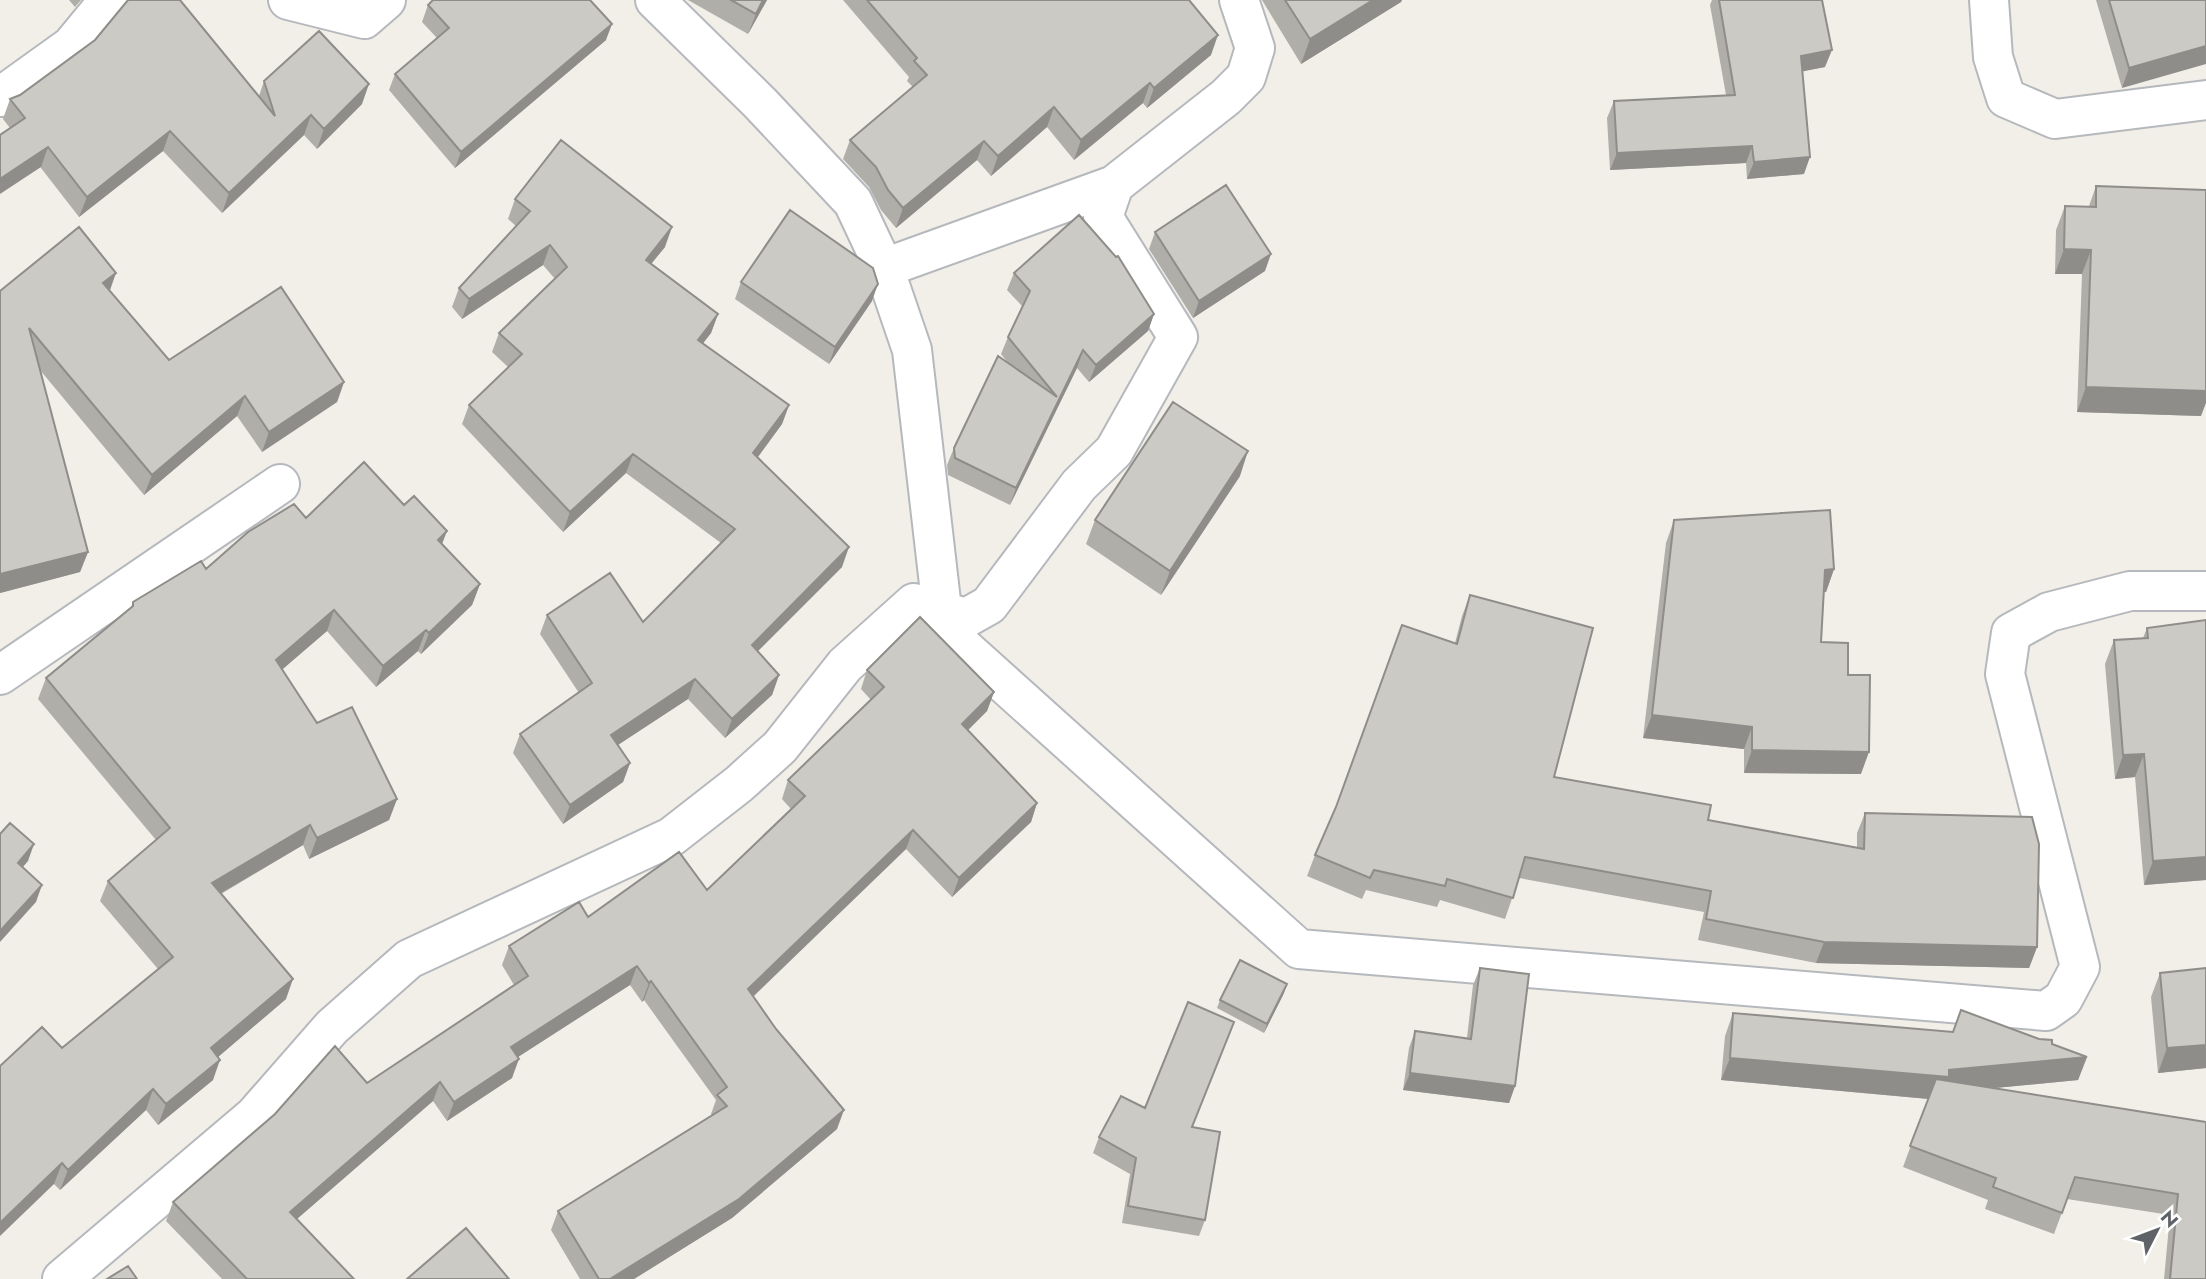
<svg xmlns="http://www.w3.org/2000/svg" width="2206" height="1279" font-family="Jost,sans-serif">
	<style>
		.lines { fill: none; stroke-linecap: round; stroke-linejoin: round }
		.minor-casing { stroke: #b5b8bc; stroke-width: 42 }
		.minor { stroke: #fff; stroke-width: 38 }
		.wall { fill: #afaea9 }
		.shaded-wall { fill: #8f8d8a }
		.building { fill: #cccac5; stroke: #8f8d8a; stroke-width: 2 }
	</style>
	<rect width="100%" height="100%" fill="#f1efe8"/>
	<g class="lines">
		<!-- minor casing -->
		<g class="minor-casing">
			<path id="minor" d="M288,0L364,19L386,0
				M655,0L760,103L853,202L884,268L912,350L942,610
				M1989,0L1993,57L2006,98L2055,119L2206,100
				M0,97L71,46L109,0
				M884,268L1114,185
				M922,610L1299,949L2046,1011L2063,999L2080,967L2005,674L2011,633L2049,612L2130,591H2206
				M0,675L280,484
				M62,1279L254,1116L332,1027L409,959L671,837L739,784L780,747L845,665L914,603L966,618L989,605L1079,485L1114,451L1178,337L1103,217L1114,185L1226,97L1246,77L1255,48L1239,0"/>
		</g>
		<!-- minor -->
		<use href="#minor" class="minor"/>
	</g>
	<!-- wall -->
	<path class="wall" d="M69,0H81L75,7Z
		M688,0H767L748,34Z
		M843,0H1189L1211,55L1147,108L1143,103L1074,160L1047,127L991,176L977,160L896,228L881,210L869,187L843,159L850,140L913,87L907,81L909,77Z
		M1262,0H1402L1401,2L1301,64Z
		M1712,0H1822L1825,67L1802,71L1804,174L1747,179L1746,163L1610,170L1607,118L1614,101L1726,95L1710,5Z
		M2096,0H2206L2122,88Z
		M428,5L606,40L455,168L389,90L395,74L437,38L422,22Z
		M95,40L259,96L264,81L362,104L317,149L304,135L222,213L163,151L79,217L3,119L10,99L20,95Z
		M2096,186L2201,416L2077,412L2082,274H2055L2056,230L2065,206H2089Z
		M515,199L665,247L651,263L718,314L711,333L703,343L789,405L782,424L758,457L842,567L758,651L779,675L772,695L725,738L688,699L618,745L630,763L623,782L563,824L513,753L520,734L579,693L540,634L547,615L643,622L721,543L626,473L563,532L462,424L469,405L508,367L492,352L499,333L555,279L543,265L462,319L452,307L459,288L516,226L508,219Z
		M1155,232L1265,271L1193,318L1149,249Z
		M1014,273L1154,314L1148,331L1089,382L1077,368L1010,505L948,475L947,465L954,448L1008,363L1001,354L1008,337L1022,306L1007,290Z
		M741,282L872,301L829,364L735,299Z
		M0,291H110L169,360L344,382L337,402L262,452L237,416L144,495L40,370L88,552L80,572L0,593Z
		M1240,476L1161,595L1086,544L1095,520Z
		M306,518L442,544L480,584L472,605L421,654L418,651L376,687L327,631L282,669L317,723L397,799L389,820L309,859L303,845L221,894L286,999L218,1057L213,1080L158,1125L146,1110L60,1190L54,1184L62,1048L158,969L100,901L108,881L156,840L38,699L46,678L131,607L133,602L206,569Z
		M1674,520L1834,569L1826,592H1824L1821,642L1848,675L1861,774L1744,773V749L1643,738L1666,543Z
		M1470,595L1554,777L1708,820L1857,848V833L1865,813L2037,947L2029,968L1816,963L1698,940L1704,912L1519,878L1505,919L1440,900L1437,907L1366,890L1362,899L1307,876L1315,855L1455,643L1462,616Z
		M2147,628L2206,880L2144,885L2135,777L2115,779L2105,664L2114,640L2143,638Z
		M867,670L994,692L987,711L968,730L1037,803L1031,822L952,897L906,849L753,997L837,1129L732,1218L634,1279H580L551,1230L558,1211L712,1116L711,1114L716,1100L644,1000L642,1002L630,985L517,1057L512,1078L447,1121L433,1101L297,1219L354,1279H222L166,1221L173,1202L367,1083L514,985L502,965L509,946L588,917L707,890L791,809L782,799L788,780L871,700L861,689Z
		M1480,968L1515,1086L1509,1103L1403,1090L1409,1048L1415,1031L1467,1038L1473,985Z
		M2206,968V1068L2158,1073L2151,997L2160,973Z
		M1284,993L1264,1033L1217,1008L1220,1000Z
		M1733,1013L2052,1044L2087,1057L2078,1080L1994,1088L2206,1122V1279H2164L2170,1215L2067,1199L2054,1234L1985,1209L1988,1200L1903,1167L1928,1099L1721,1080L1725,1036Z
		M1228,1038L1192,1128L1205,1220L1199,1236L1122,1223L1130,1174L1093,1153L1099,1137L1145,1108Z"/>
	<!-- shaded-wall -->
	<path class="shaded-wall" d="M763,0H767L748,34L756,14Z
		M1373,0H1402L1401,2L1301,64L1310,39Z
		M612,24L606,40L455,168L461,152Z
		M1218,35L1211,55L1147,108L1154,88Z
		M2206,46V64L2122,88L2129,68Z
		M1832,50L1825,67L1795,73L1801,56Z
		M1150,83L1143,103L1074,160L1081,140Z
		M369,84L362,104L317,149L324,129Z
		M1054,107L1047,127L991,176L998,156Z
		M311,115L304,135L222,213L229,193Z
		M170,131L163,151L79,217L87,197Z
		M984,141L977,160L896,228L903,208Z
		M1752,146L1746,163L1610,170L1617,153Z
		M48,147L41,167L0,194V179Z
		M1810,157L1804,174L1747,179L1754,162Z
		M672,227L665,247L639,279L646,260Z
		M550,245L543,265L462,319L469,299Z
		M2064,249L2091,250L2082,274H2055Z
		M1271,254L1265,271L1193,318L1199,301Z
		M116,273L109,293L103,283Z
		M878,284L872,301L829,364L835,347Z
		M718,314L711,333L691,359L698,340Z
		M1154,314L1148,331L1089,382L1096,365Z
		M1083,350L1077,368L1010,505L1016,488Z
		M344,382L337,402L262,452L269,432Z
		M2086,387L2206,391V403L2201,416L2077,412Z
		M245,396L237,416L144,495L152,475Z
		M789,405L782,424L746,473L753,453Z
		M1248,451L1240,476L1161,595L1170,571Z
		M633,454L626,473L563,532L570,512Z
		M447,531L439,552L438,540Z
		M849,547L842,567L745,664L752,645Z
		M88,552L80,572L0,593V574Z
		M1834,569L1826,592L1817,593L1825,570Z
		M480,584L472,605L421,654L429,633Z
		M334,610L327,631L269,681L276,660Z
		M426,630L418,651L376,687L383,666Z
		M779,675L772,695L725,738L732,719Z
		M695,679L688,699L604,754L611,735Z
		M994,692L987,711L955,743L962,724Z
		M1652,715L1752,727L1744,749L1643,738Z
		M1752,750L1869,752L1861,774L1744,773Z
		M2144,754L2135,777L2115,779L2123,755Z
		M630,763L623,782L563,824L570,805Z
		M397,799L389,820L309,859L317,838Z
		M1037,803L1031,822L952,897L959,878Z
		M310,825L303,845L204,903L212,883Z
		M913,830L906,849L741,1008L748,989Z
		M34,844L28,861L12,880L18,863Z
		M2206,857V880L2144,885L2153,861Z
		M42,885L36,902L0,942V931Z
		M1824,942L2037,947L2029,968L1816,963Z
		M637,966L630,985L504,1066L511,1047Z
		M293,979L286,999L204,1069L211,1048Z
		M651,981L644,1000L642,1002L649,983Z
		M1287,984L1284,993L1264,1033L1267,1024Z
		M2206,1045V1068L2158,1073L2167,1048Z
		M2087,1057L2078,1080L1943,1093L1941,1100L1721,1080L1730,1058L1949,1070Z
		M519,1059L512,1078L447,1121L454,1102Z
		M220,1060L213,1080L158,1125L166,1104Z
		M1410,1073L1515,1086L1509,1103L1403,1090Z
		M440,1082L433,1101L283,1231L290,1212Z
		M153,1089L146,1110L60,1190L68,1170Z
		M844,1110L837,1129L732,1218L634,1279H610Z
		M62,1163L54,1184L0,1236V1223Z"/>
	<!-- building -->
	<path class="building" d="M128,0H180L275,116L264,81L319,31L369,84L324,129L311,115L229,193L170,131L87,197L48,147L0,179V135L25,118L10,99L20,95L95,40Z
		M433,0H590L612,24L461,152L395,74L449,28L428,5Z
		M731,0H763L756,14Z
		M867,0H1189L1218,35L1154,88L1150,83L1081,140L1054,107L998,156L984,141L903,208L888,190L876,167L850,140L927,75L914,61L917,58Z
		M1285,0H1373L1310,39Z
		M1719,0H1822L1832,50L1801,56L1810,157L1754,162L1752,146L1617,153L1614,101L1735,95Z
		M2109,0H2206V46L2129,68Z
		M561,140L672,227L646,260L718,314L698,340L789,405L753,453L849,547L752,645L779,675L732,719L695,679L611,735L630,763L570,805L520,734L592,683L547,615L610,573L643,622L735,529L633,454L570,512L469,405L522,354L499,333L567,267L550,245L469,299L459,288L530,211L515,199Z
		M1226,185L1271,254L1199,301L1155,232Z
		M2096,186L2206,190V391L2086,387L2091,250L2064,249L2065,206L2096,207Z
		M790,210L873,268L878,284L835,347L741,282Z
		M1079,215L1116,257L1118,256L1154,314L1096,365L1083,350L1016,488L955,458L954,448L998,356L1057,397L1008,337L1030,291L1014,273Z
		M79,227L116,273L103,283L169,360L281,287L344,382L269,432L245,396L152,475L29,328L88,552L0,574V291Z
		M1173,402L1248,451L1170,571L1095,520Z
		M364,462L404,505L414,496L447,531L438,540L480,584L429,633L426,630L383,666L334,610L276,660L317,723L352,707L397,799L317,838L310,825L212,883L293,979L211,1048L220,1060L166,1104L153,1089L68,1170L62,1163L0,1223V1066L42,1027L62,1048L173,957L108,881L170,828L46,678L133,606V602L201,561L206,569L248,532L294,504L306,518Z
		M1830,510L1834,569L1825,570L1821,642L1848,643V675H1870L1869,752L1752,750V727L1652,715L1674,520Z
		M1470,595L1593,628L1554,777L1711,805L1708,820L1864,849L1865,813L2032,817L2039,844L2037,947L1824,942L1706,919L1711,891L1525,857L1513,898L1447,879L1445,886L1374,870L1370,878L1315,855L1336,807L1402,625L1457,644Z
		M920,617L994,692L962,724L1037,803L959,878L913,830L748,989L776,1029L844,1110L739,1199L610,1279H599L558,1211L727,1106L717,1095L727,1087L651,981L649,983L637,966L511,1047L519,1059L454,1102L440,1082L290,1212L354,1279H247L173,1202L275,1114L335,1046L367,1083L528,976L509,946L579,902L588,917L679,852L707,890L805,796L788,780L884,687L867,670Z
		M2206,620V857L2153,861L2144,754L2123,755L2114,640L2148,638L2147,628Z
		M10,823L34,844L18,863L42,885L0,931V834Z
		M1240,960L1287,984L1267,1024L1220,1000Z
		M1480,968L1529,974L1515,1086L1410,1073L1415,1031L1471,1039Z
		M2206,968V1045L2167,1048L2160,973Z
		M1188,1002L1234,1022L1192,1127L1220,1132L1205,1220L1128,1206L1136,1158L1099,1137L1121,1096L1145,1108Z
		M1961,1010L2039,1039L2052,1040V1044L2087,1057L1949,1070V1077L1730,1058L1733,1013L1953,1032Z
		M1936,1079L2206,1122V1279H2170L2178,1194L2075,1177L2062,1213L1993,1187L1996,1178L1910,1146Z
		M466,1228L509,1279H407Z
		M128,1266L137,1279H107Z"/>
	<!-- north arrow -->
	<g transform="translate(2157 1230) rotate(48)" stroke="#ffffff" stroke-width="5" paint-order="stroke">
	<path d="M0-5L12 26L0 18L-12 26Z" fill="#5f6368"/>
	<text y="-10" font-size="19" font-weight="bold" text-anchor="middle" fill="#5f6368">N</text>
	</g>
</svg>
